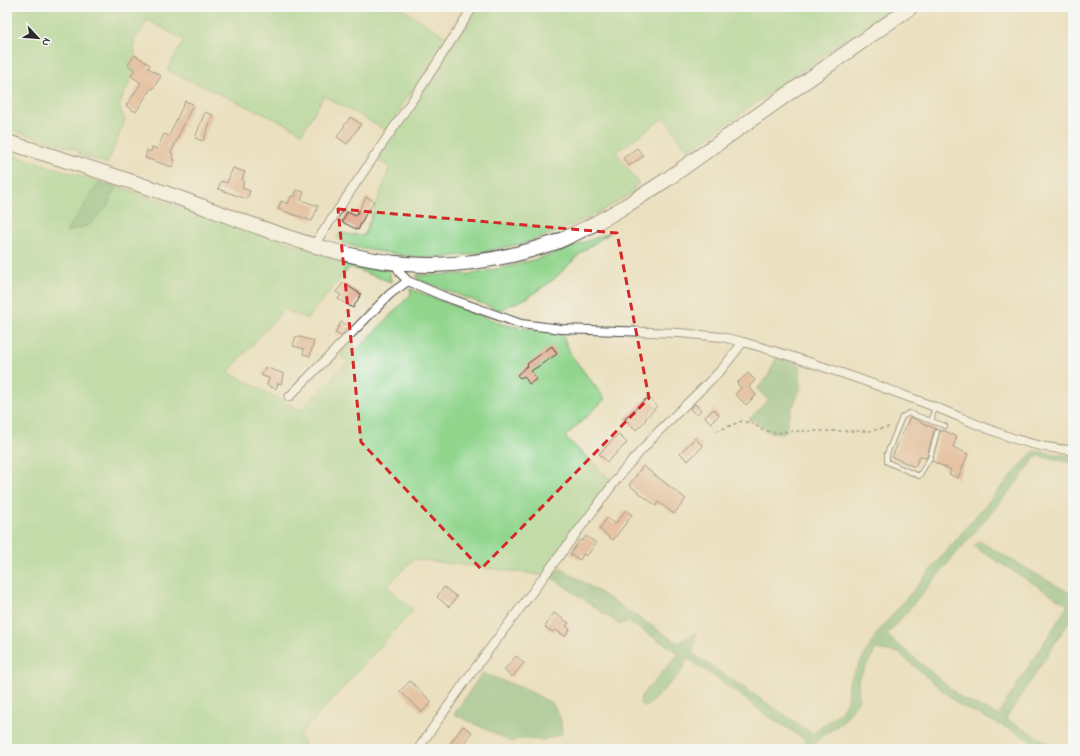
<svg xmlns="http://www.w3.org/2000/svg" width="1080" height="756" font-family="'Indie Flower',sans-serif">
	<style>
		.green { fill: #92d68e; stroke: #5e805c }
		.forest { fill: #75b779; stroke: #507152 }
		.building { fill: #dea184 }
		.lines { fill: none; stroke-linecap: round; stroke-linejoin: round }
		.service-casing { stroke: #484641; stroke-width: 6 }
		.minor-casing { stroke: #484641; stroke-width: 10 }
		.trunk-casing { stroke: #484641; stroke-width: 16 }
		.path { stroke: #484641; stroke-width: 1.5; stroke-dasharray: 3 3; stroke-linecap: butt }
		.service { stroke: #fff; stroke-width: 4 }
		.minor { stroke: #fff; stroke-width: 8 }
		.trunk { stroke: #fff; stroke-width: 14 }
		.marked { fill: none; stroke: #d62828; stroke-width: 3; stroke-dasharray: 8 5; stroke-linejoin: round }
	</style>
	<rect width="100%" height="100%" fill="#f6f6f2"/>
	<filter id="ink" filterUnits="userSpaceOnUse"><feTurbulence type="fractalNoise" baseFrequency=".025" numOctaves="2"/><feDisplacementMap in="SourceGraphic" scale="8" xChannelSelector="R" yChannelSelector="G"/><feConvolveMatrix kernelMatrix="1 2 1 2 8 2 1 2 1" color-interpolation-filters="sRGB"/></filter>
	<filter id="wash" filterUnits="userSpaceOnUse"><feTurbulence type="fractalNoise" baseFrequency=".012" numOctaves="4" result="noise"/><feDisplacementMap in="SourceGraphic" scale="16" xChannelSelector="R" yChannelSelector="G"/><feGaussianBlur stdDeviation="0.9" result="paint"/><feColorMatrix in="noise" values="0 0 0 0 0 0 0 0 0 0 0 0 0 0 0 0 0 1.4 0 .05"/><feComposite in="paint" operator="in"/></filter>
	<g filter="url(#wash)">
		<rect width="100%" height="100%" fill="#ebe0bf"/>
		<!-- green -->
		<path class="green" d="M7,7H399L448,38L386,130L324,96L302,133L288,125L167,70L184,40L148,20L134,41L135,55L128,65L135,70L119,106L125,120L107,164L79,154L78,150L7,129Z
			M479,7H892L688,151L664,118L616,152L639,184L634,186L635,191L596,214L561,230L525,243L472,254L438,258L408,256L359,248L340,242L336,238L339,233L364,236L390,167L375,159Z
			M7,153L100,182L67,232L106,208L117,186L337,259L370,269H389L391,282L350,267L307,319L284,309L228,372L300,410L347,363L340,355L350,344L358,349L411,294L410,289L505,325L562,334L571,355L605,399L565,437L613,482L542,575L414,559L387,586L413,610L299,736L306,746L303,749H7Z
			M611,232L583,251L554,279L527,298L499,310L419,280L416,275L472,274L511,266L551,255Z"/>
		<!-- forest -->
		<path class="forest" d="M100,182L117,186L106,208L89,225L66,232Z
			M777,356L800,365L801,388L789,415L786,429L783,434L769,432L754,421L748,420L768,400L757,389L768,376Z
			M1034,451L1073,456V463L1037,456L1014,486L887,635L963,699L998,715L1068,605L974,547L979,541L1073,595V615L1006,719L1059,749H1045L1013,731L959,705L899,653L876,649L858,680L859,700L843,722L820,738L810,749H799L806,740L763,713L735,691L687,658L681,672L647,707L640,704L641,696L679,653L629,622L619,624L551,577L560,567L678,643L696,633L693,654L813,734L841,711L847,701L848,683L877,633L987,503Z
			M482,673L526,689L553,704L561,719L562,734L543,740L518,739L512,742L454,714Z"/>
		<g id="blocks">
			<!-- building -->
			<path class="building" d="M135,55L150,65L148,68L161,76L153,89L151,88L136,112L126,106L141,83L131,76L135,70L128,65Z
				M185,101L193,104L171,153L173,154L172,159L175,160L172,167L145,158L147,150L151,152L152,147L157,149L164,134L169,136Z
				M205,112L213,115L203,141L195,138Z
				M350,117L361,124L347,144L337,137Z
				M637,148L643,156L629,166L623,158Z
				M233,168L245,172L242,180L244,181L242,188L250,191L247,199L218,189L221,181L227,183Z
				M297,190L304,192L301,200L318,206L312,221L278,209L281,201L288,204L291,196L294,197Z
				M366,197L374,201L369,210L368,209L358,230L342,222L347,212L356,216Z
				M343,283L361,294L353,308L338,299L341,295L336,292Z
				M341,322L348,326L341,336L335,333Z
				M296,336L314,341L310,356L303,354L304,349L293,346Z
				M552,346L557,354L531,371L537,379L529,384L524,376L520,378L517,375L528,365L527,364Z
				M265,367L284,374L281,384L278,383L276,389L267,385L269,378L262,376Z
				M748,373L755,380L749,387L756,395L746,405L735,394L741,388L737,383Z
				M648,397L657,406L645,419L646,420L636,430L625,419Z
				M695,404L701,410L696,415L690,409Z
				M714,409L719,415L711,423L705,417Z
				M910,417L936,429L934,431L927,457L926,458L920,456L915,467L892,457Z
				M943,430L957,437L953,447L968,454L958,478L949,474L951,470L932,461L940,431L942,432Z
				M618,434L627,443L607,462L599,454Z
				M695,438L703,446L688,461L680,453Z
				M643,466L686,499L674,514L658,502L656,506L629,485Z
				M626,510L632,515L613,540L599,529L607,518L615,524Z
				M586,536L596,543L587,556L583,554L580,560L570,554L580,540L582,541Z
				M444,587L457,597L449,607L437,597Z
				M554,613L569,623L566,626L570,629L565,636L555,630L553,632L545,627Z
				M516,656L524,663L512,677L504,670Z
				M410,681L432,702L422,712L400,691Z
				M463,726L472,732L464,743L472,749H446Z"/>
		</g>
	</g>
	<g filter="url(#ink)">
		<use href="#blocks" fill-opacity="0" stroke="#484641" stroke-width="1"/>
		<g class="lines">
			<!-- service casing -->
			<g class="service-casing">
				<path id="service" d="M932,420L934,407
					M937,432L930,458L919,476L887,462V454L902,417L909,413L945,426"/>
			</g>
			<!-- minor casing -->
			<g class="minor-casing">
				<path id="minor" d="M314,245L422,86L473,7
					M395,262L400,273L408,281L443,296L521,324L561,329L679,333L722,337L743,342
					M289,397L390,294L408,281
					M418,749L467,679L623,471L657,433L722,369L743,342C808,360 872,383 935,407C979,424 1025,449 1073,450"/>
			</g>
			<!-- trunk casing -->
			<g class="trunk-casing">
				<path id="trunk" d="M7,142C68,161 130,180 190,202C265,229 352,266 433,265C473,264 513,257 550,244C559,242 567,237 576,233C608,218 637,199 666,180L911,7"/>
			</g>
			<!-- path -->
			<path class="path" d="M717,431L742,421L754,424L762,430L776,433L797,431H869L890,427"/>
			<!-- service -->
			<use href="#service" class="service"/>
			<!-- minor -->
			<use href="#minor" class="minor"/>
			<!-- trunk -->
			<use href="#trunk" class="trunk"/>
		</g>
	</g>
	<!-- marked area -->
	<path d="M0 0H1080V756H0ZM338,209L617,233L649,398L481,569L361,442Z" fill="#ebe0bf" fill-opacity=".55" fill-rule="evenodd"/>
	<path class="marked" d="M338,209L617,233L649,398L481,569L361,442Z"/>
	<!-- margin -->
	<rect width="1080" height="756" fill="none" stroke="#f6f6f2" stroke-width="24"/>
	<!-- north arrow -->
	<g transform="translate(38 38) rotate(116)" stroke="#f6f6f2" stroke-width="3" paint-order="stroke">
	<path d="M0-3L7 15L0 10L-7 15Z" fill="#2b2b2b"/>
	<text y="-6" font-size="11" font-weight="bold" text-anchor="middle" fill="#2b2b2b">N</text>
	</g>
</svg>
